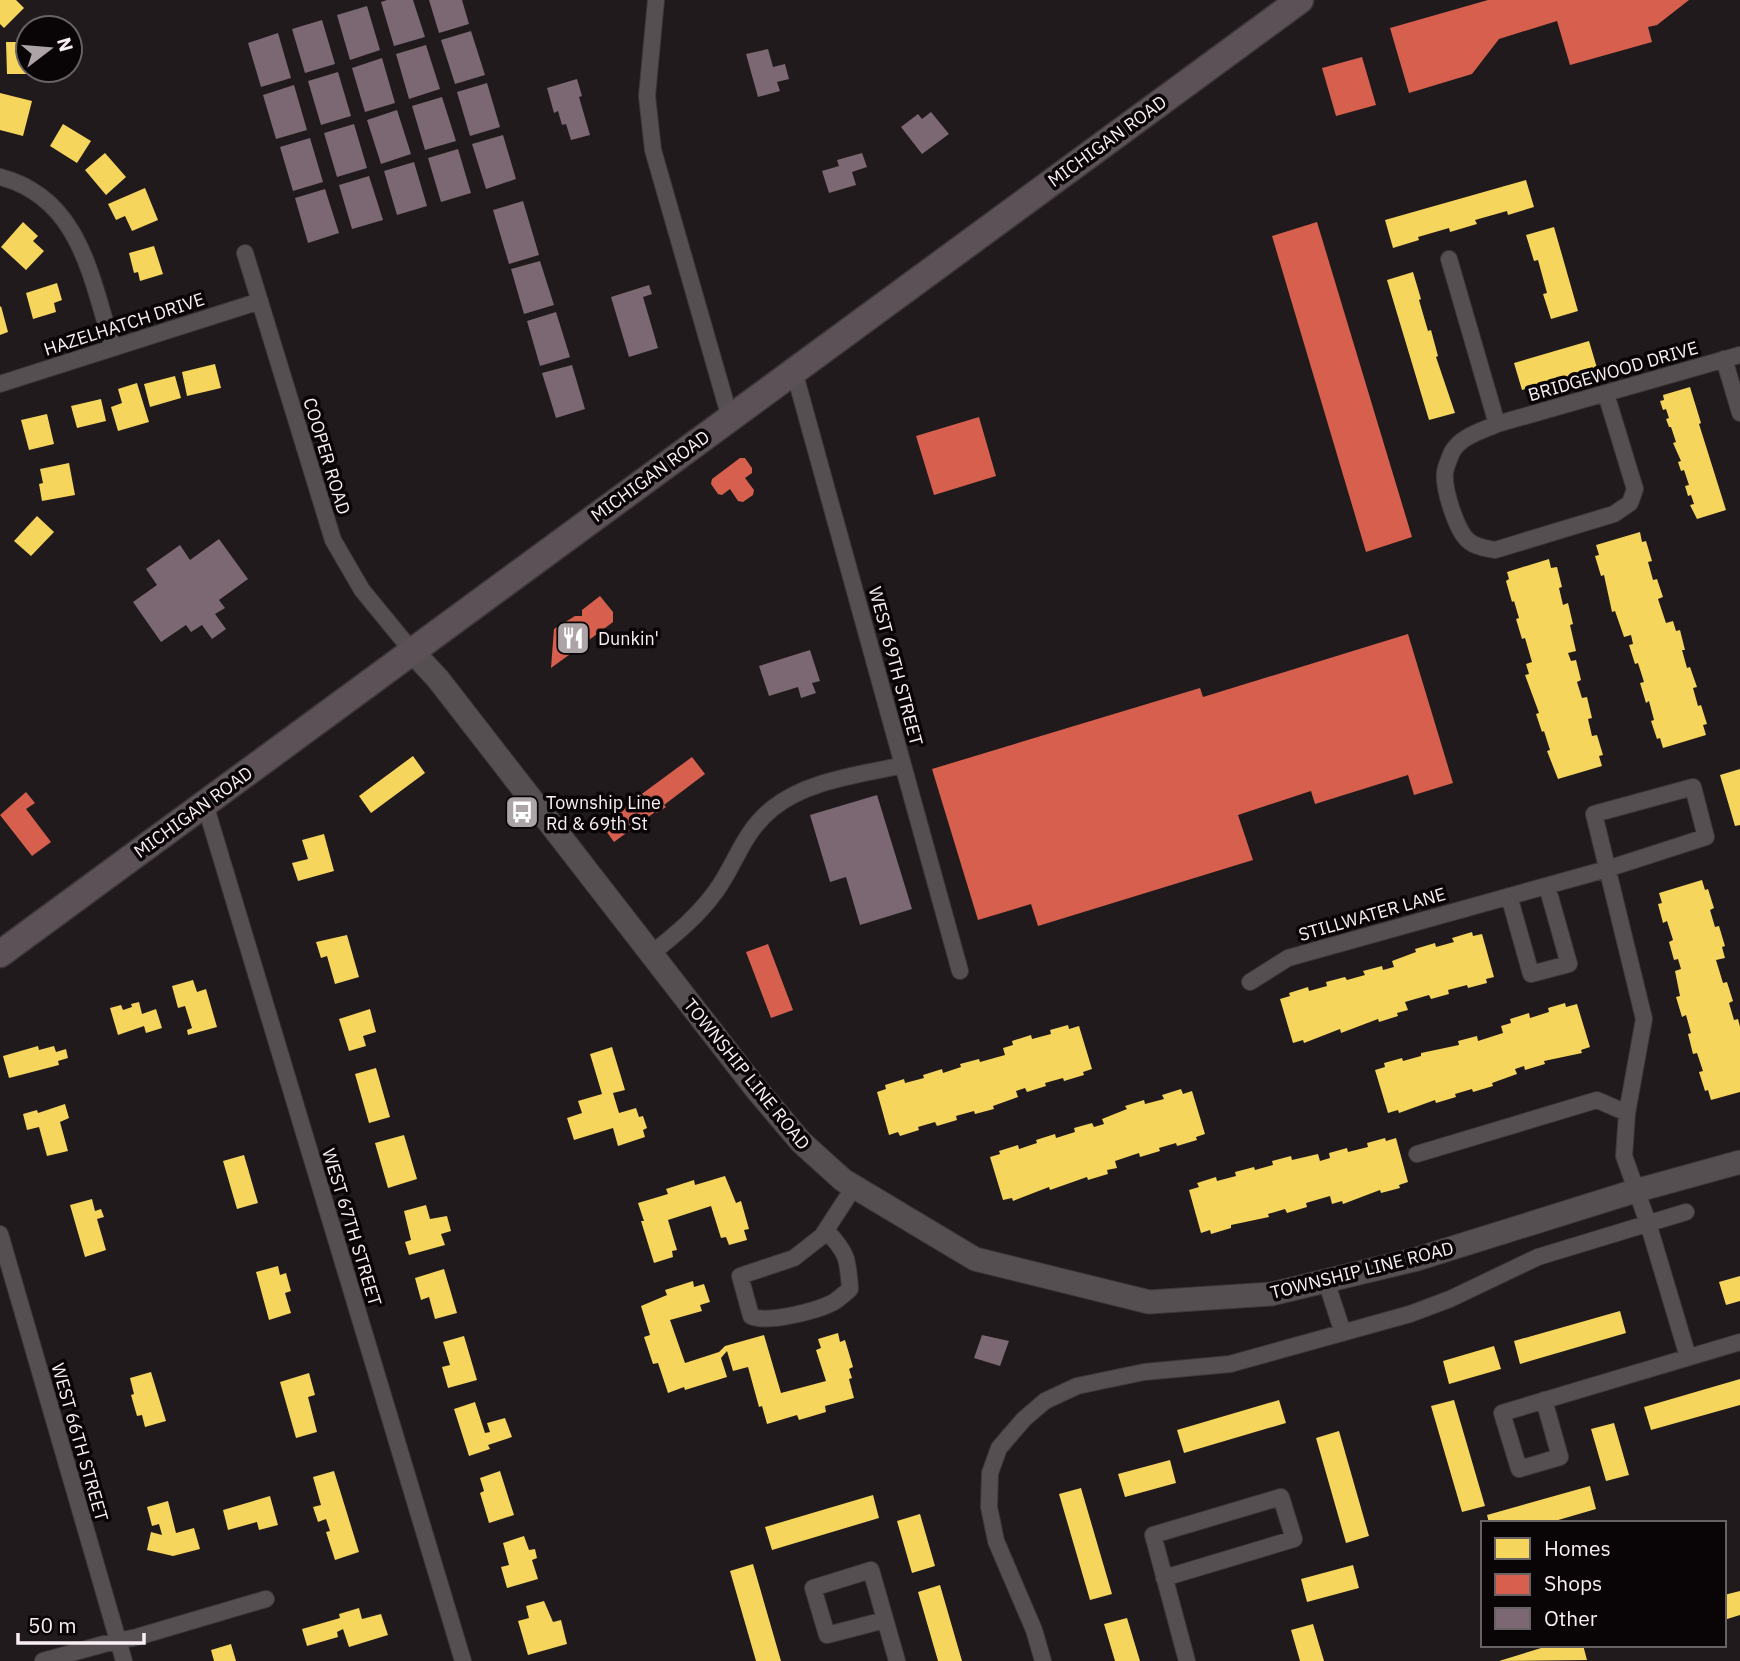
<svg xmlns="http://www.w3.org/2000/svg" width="1740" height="1661" font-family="'IBM Plex Sans',sans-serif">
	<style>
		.homes { fill: #f6d55c }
		.shops { fill: #d6604d }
		.building { fill: #7b6873 }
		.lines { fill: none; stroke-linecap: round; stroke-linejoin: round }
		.street-casing { stroke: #3d373a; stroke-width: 18 }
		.secondary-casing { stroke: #3d373a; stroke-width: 25 }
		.primary-casing { stroke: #3d373a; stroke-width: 29 }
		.street { stroke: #554f52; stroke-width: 16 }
		.secondary { stroke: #554f52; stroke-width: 23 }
		.primary { stroke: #5c5157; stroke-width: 26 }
		.labels { text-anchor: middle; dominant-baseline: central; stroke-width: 7; stroke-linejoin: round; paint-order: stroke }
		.street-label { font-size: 18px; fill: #f9eef3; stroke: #090507 }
		.poi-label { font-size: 18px; fill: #f9eef3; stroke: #090507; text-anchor: start }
	</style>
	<rect width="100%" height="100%" fill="#201a1d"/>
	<!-- homes -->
	<path class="homes" d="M0,0H16L24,8L4,28L0,24Z
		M6,42H28V70H33V74H7Z
		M0,93L32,101L23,136L0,130Z
		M63,124L91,141L77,163L50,146Z
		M105,153L126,177L106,195L85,170Z
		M1526,180L1534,207L1508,215L1507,211L1475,220L1477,224L1450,232L1449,228L1418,237L1419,240L1393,248L1385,220Z
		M145,188L158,220L132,231L125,216L116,220L108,204Z
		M23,222L38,236L33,241L44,251L26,270L1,247Z
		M1554,227L1578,311L1551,319L1543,294L1547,293L1538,260L1534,261L1526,235Z
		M154,246L163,274L140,281L138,272L134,273L129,253Z
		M1413,272L1421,299L1419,300L1428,331L1431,330L1438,356L1436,357L1455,413L1429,420L1387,280Z
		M57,283L62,300L54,303L56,312L33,319L26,293Z
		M1,306L8,332L0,335V307Z
		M1589,341L1597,368L1522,390L1514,363Z
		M215,364L221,388L187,396L182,372Z
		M175,376L181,398L150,407L144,384Z
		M137,383L149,422L118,431L111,407L122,403L118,389Z
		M1690,387L1701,423L1699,424L1726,510L1697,519L1690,505L1694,504L1691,495L1688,496L1685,486L1689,485L1684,470L1681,471L1678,462L1681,461L1673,443L1676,442L1671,427H1669L1666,419L1669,418L1666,409L1663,410L1660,401L1664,400L1663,395Z
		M101,399L106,421L77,428L71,406Z
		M47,414L54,444L29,450L21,420Z
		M69,463L75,495L42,501L39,484L43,483L40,469Z
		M37,516L54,532L31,556L14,541Z
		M1640,532L1642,542L1646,541L1652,561L1648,562L1653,580L1657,579L1663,597L1658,599L1666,623L1673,621L1676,631L1680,630L1685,650H1682L1687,668L1690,667L1697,687L1693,688L1698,706L1701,705L1707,724L1703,725L1706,735L1663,748L1660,738L1657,739L1651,721L1654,720L1649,701L1646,703L1640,683L1644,682L1638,663L1635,664L1629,645L1633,644L1631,635L1624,637L1615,611L1612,612L1604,575L1601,576L1595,556L1599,555L1596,545Z
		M1549,559L1551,568L1557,567L1562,587L1559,588L1563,605L1568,603L1573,624L1570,625L1576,651L1568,653L1571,661L1576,660L1581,680L1577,682L1582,698L1587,697L1592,718L1588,719L1592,736L1597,735L1603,755L1599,756L1602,766L1558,779L1547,751L1550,750L1544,731L1542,732L1536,714L1539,713L1525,675L1529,674L1526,664L1532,662L1525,638L1522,639L1516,619L1519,618L1514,601L1512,602L1506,581L1509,579L1507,572Z
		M413,756L425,773L371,813L359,796Z
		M1740,769V825L1735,826L1720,775Z
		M324,834L334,871L298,881L292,863L308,859L302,840Z
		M1702,880L1705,890L1708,889L1714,908L1710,910L1715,927L1719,926L1725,946L1722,947L1725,958L1716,960L1723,983L1727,982L1733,1001L1729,1003L1734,1020L1738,1019L1740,1027V1092L1711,1100L1708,1090L1705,1091L1699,1072L1703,1071L1697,1053L1693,1054L1688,1034L1691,1033L1686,1015L1682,1017L1676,997L1680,996L1675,971L1681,969L1678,959L1674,960L1669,942L1673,940L1667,921L1663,923L1658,904L1662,903L1659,893Z
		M1472,932L1473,936L1482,934L1494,977L1486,979L1487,983L1468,988L1467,985L1448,990L1449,994L1431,999L1429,995L1405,1002L1408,1010L1397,1013L1398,1016L1379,1022L1378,1019L1341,1033L1340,1029L1304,1043L1303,1040L1293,1043L1280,999L1290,996L1289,993L1308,987L1309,991L1327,986L1326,982L1345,977L1347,980L1365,975L1363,971L1382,966L1383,970L1394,967L1392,961L1416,952L1415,949L1435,943L1436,947L1454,942L1452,938Z
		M347,935L359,977L335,984L327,956L321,958L316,942Z
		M193,980L197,992L206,989L217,1027L188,1035L187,1030L192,1028L185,1006L178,1008L172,986Z
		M139,1002L142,1014L156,1009L162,1028L146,1033L144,1026L118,1035L110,1008L121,1005L123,1010L132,1007L131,1004Z
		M1565,1003L1566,1007L1577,1004L1590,1047L1581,1050L1582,1053L1544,1061L1545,1064L1525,1070L1524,1066L1515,1069L1517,1074L1492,1083L1493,1086L1473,1092L1472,1089L1455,1094L1456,1097L1436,1103L1435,1100L1399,1113L1398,1110L1388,1113L1375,1070L1385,1067L1384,1063L1402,1058L1403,1061L1421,1056V1053L1459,1045L1458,1041L1477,1036L1478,1041L1503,1033L1501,1026L1511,1023L1510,1019L1529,1013L1530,1018L1549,1012L1548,1008Z
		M370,1009L376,1032L363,1036L366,1046L349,1051L339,1019Z
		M1068,1025L1069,1029L1079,1026L1092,1069L1083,1072L1084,1075L1064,1081L1063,1078L1045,1083L1046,1086L1027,1092L1025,1088L1016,1091L1018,1097L993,1106L994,1109L975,1114L974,1111L956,1116L957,1120L937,1126L935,1122L918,1127L919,1130L900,1136L898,1132L889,1135L877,1092L886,1089L885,1085L904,1079L905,1083L924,1078L923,1075L942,1069L943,1073L961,1067L960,1064L979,1059L980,1062L1005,1055L1003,1048L1013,1045L1012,1041L1031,1035L1032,1039L1051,1034L1050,1030Z
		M38,1046L39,1050L54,1046L56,1052L66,1049L68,1058L58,1061L59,1065L9,1078L3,1056Z
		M612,1047L625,1090L613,1093L619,1113L636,1108L639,1117L643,1116L647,1128L643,1130L645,1137L618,1146L613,1128L574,1140L567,1118L582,1113L578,1101L602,1094L590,1054Z
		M376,1068L390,1117L369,1123L355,1074Z
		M1181,1089L1183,1094L1192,1091L1205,1134L1196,1137L1197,1140L1177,1146L1176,1143L1159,1148L1160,1151L1140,1157L1139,1153L1115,1161L1117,1168L1107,1170L1108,1174L1088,1180L1087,1177L1050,1190L1049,1187L1013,1201L1012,1198L1003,1200L990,1157L1000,1154L999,1151L1018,1145L1019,1149L1037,1143L1036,1140L1055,1134L1056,1138L1075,1132L1074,1128L1092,1123L1094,1127L1104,1124L1102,1119L1127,1109L1125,1106L1144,1100L1145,1104L1164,1099L1162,1095Z
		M65,1104L69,1118L60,1122L68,1151L47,1156L39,1127L27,1130L23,1114L37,1110L38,1113Z
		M404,1135L417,1179L388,1188L375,1143Z
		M1385,1138L1386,1141L1396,1138L1408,1182L1399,1185L1400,1188L1381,1193L1380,1190L1343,1204L1342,1201L1332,1204L1330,1196L1306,1203L1307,1207L1287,1213L1285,1209L1268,1214L1269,1217L1231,1225V1228L1211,1234L1210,1230L1201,1233L1189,1190L1199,1187L1197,1183L1216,1177L1217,1181L1236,1176L1235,1172L1254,1167L1255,1170L1273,1165L1272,1161L1291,1156L1292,1160L1318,1154L1320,1161L1330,1158L1329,1153L1347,1148L1348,1152L1368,1147L1367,1143Z
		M244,1155L258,1203L237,1209L223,1161Z
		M725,1176L736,1203L741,1201L749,1229L744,1230L747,1240L729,1245L726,1237L721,1238L711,1206L668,1220L677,1250L672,1251L673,1257L654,1263L641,1221H644L638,1203L668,1194L666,1189L694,1180L695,1185Z
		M92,1199L95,1211L101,1209L104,1217L97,1219L106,1250L85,1257L70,1205Z
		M426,1205L430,1219L447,1216L451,1231L441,1234L445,1245L409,1255L405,1242L411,1240L404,1211Z
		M278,1266L280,1275L286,1273L291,1291L285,1293L291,1313L269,1320L256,1272Z
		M444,1269L457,1313L435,1319L429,1297L421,1300L415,1278Z
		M1740,1276V1301L1726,1305L1719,1282Z
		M693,1281L694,1287L704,1284L710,1302L700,1305L702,1311L670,1320L685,1363L719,1352L725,1346L764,1335L781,1393L826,1381L816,1350L821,1348L818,1339L838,1333L840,1342L845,1340L853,1367L849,1369L852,1378L849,1379L854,1398L825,1406L826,1412L799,1420L797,1415L767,1424L762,1406L759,1407L748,1367L733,1371L727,1351L721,1358L727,1377L685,1390L684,1387L668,1393L658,1363L653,1364L644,1337L650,1335L641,1306L667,1295L665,1290Z
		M1620,1311L1626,1333L1520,1364L1514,1341Z
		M464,1336L477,1380L448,1388L442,1367L450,1365L443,1342Z
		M1494,1346L1501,1369L1449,1384L1443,1361Z
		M151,1372L166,1421L145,1427L142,1415L137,1416L131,1395L134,1394L130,1378Z
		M309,1373L315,1395L308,1397L317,1432L296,1438L280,1382Z
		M1740,1379V1405L1651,1430L1644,1407Z
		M1279,1400L1286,1423L1184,1453L1177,1430Z
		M1454,1400L1485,1506L1462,1512L1431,1406Z
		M475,1402L485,1433L490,1432L487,1423L505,1418L512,1437L488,1445L490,1449L469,1456L454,1409Z
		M1614,1423L1629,1475L1606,1481L1591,1429Z
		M1339,1431L1369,1536L1346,1543L1316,1438Z
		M1170,1460L1176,1483L1125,1497L1118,1474Z
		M334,1471L359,1552L335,1560L326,1532L330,1531L326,1519L318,1522L313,1507L321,1505L313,1477Z
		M500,1471L514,1515L489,1523L480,1493L484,1491L480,1478Z
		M1590,1486L1596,1509L1548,1523H1489L1487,1515Z
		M1081,1488L1112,1594L1090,1600L1059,1494Z
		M873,1495L879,1518L772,1550L765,1527Z
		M270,1496L278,1525L259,1530L257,1522L228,1530L223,1510Z
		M168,1501L176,1533L194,1528L200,1549L173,1556L147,1550L151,1532L162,1535L159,1524L152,1526L147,1507Z
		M920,1514L935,1566L912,1573L897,1521Z
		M524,1536L529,1550L535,1549L537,1558L532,1560L538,1579L507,1588L501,1567L509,1565L503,1543Z
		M753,1564L781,1661H756L730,1571Z
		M1353,1565L1359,1588L1307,1602L1301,1579Z
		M940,1585L962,1661H938L918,1592Z
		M1740,1591V1615L1724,1620V1595Z
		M544,1601L553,1622L561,1620L567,1644L528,1655L518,1621L529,1618L526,1606Z
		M359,1608L362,1619L381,1614L388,1635L349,1647L343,1629L337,1632L338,1637L307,1646L302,1629L340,1618L339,1614Z
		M1127,1618L1140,1661H1115L1104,1624Z
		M1313,1624L1324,1661H1300L1291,1630Z
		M231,1644L236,1661H214L211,1650Z
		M1551,1645H1583L1587,1660L1499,1661Z"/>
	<!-- shops -->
	<path class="shops" d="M1488,0H1689L1657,25L1648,27L1652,42L1570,65L1557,21L1499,39L1472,74L1409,93L1390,28Z
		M1362,57L1376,105L1336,116L1322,68Z
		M1317,222L1412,537L1366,552L1272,236Z
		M979,417L996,476L934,495L916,436Z
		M740,458H745L752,468V473L745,478L754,490L753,495L743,502L738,501L730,489L722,495L718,494L711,484L712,479Z
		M600,596L613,612V622L581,646L580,652H573L551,668L554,629L575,616H582V610Z
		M1408,634L1453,783L1414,795L1408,775L1315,804L1311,791L1238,815L1253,860L1038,926L1031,904L978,920L932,769L1200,688L1203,697Z
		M692,757L705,774L664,805L666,807L657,813L655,812L614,842L601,824Z
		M26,792L35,803L26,809L51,842L32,856L0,815Z
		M768,944L793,1010L771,1018L746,952Z"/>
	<!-- building -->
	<path class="building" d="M387,0H413L425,37L394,46L381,2Z
		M429,0H462L469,24L439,33Z
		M367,6L380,50L350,60L337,15Z
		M322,20L335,64L305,73L292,29Z
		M471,31L485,75L455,84L441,40Z
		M278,33L291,78L261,87L248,43Z
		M426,45L440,89L409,99L396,54Z
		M768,49L773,67L785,64L789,79L777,82L780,91L758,97L746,54Z
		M382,58L395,103L365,112L352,68Z
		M338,72L351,116L321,125L308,81Z
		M577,79L582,96L579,97L590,135L571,140L566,124L562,125L558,111L554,113L547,88Z
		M487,83L500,127L470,136L457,92Z
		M294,85L307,130L276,139L263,95Z
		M442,97L456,141L425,150L412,106Z
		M397,110L411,154L381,164L367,120Z
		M931,112L949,134L922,154L901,127L918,114L922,119Z
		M354,124L367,168L337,177L324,133Z
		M503,135L516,179L486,189L472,144Z
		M310,138L323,182L293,191L280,147Z
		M458,149L471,193L441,202L428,158Z
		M862,153L867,167L852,172L856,185L829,193L822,171L839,166L837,160Z
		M414,162L427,206L397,215L384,171Z
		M369,176L383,220L352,229L339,185Z
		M325,189L339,233L308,243L295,198Z
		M523,201L539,255L509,264L493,210Z
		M540,261L554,305L524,314L511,269Z
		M649,285L652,294L643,297L658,348L629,357L611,297Z
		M556,312L570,357L540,366L527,321Z
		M572,365L585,409L556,418L542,373Z
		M219,539L248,579L219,600L225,608L215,614L226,629L212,639L202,625L191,632L186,625L161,642L133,602L157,585L146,569L180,545L190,560Z
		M810,650L820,681L812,683L816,693L801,698L798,687L769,696L759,666Z
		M877,795L912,909L860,925L846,877L830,882L810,815Z
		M982,1335L1009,1341L1000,1366L974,1358Z"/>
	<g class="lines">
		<!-- street casing -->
		<g class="street-casing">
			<path id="street" d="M656,0L647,96L653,150L730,418
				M0,177C81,198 91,279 113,348
				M245,253L333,540L362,590L412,651
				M1449,259L1497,424
				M1724,359L1740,413
				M794,371L960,971
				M0,384L260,301
				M1606,394L1635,489L1630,503L1614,514L1495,550C1486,548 1478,548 1470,542C1457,534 1443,488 1445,472C1446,466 1450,457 1452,452C1461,436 1482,431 1497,424L1740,355
				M205,804L463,1661
				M1509,896L1531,974L1569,964L1547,886
				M651,954C675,935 698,916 716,891C737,862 742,833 773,808C808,780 860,775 903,765
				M1250,982L1288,958L1607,869L1706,837L1693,787L1594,814L1644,1019L1627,1113L1624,1156L1648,1223L1688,1357
				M1417,1154L1597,1100L1627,1113
				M826,1230C847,1253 848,1258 850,1289C844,1294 838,1300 832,1303C816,1311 766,1324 751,1316L740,1276L794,1258L822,1236L854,1187
				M0,1234L124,1661
				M1326,1281L1343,1333
				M1544,1400L1560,1457L1519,1469L1502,1413L1740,1342
				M1164,1578L1294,1539L1281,1497L1153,1535L1187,1661
				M885,1620L827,1635L813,1588L871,1570L897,1661
				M43,1661L104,1644L137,1637L266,1599
				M1043,1661L1034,1630L996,1541L989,1507L990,1473L999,1448L1024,1419L1045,1401L1077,1386L1144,1372L1230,1364L1410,1314L1450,1299L1538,1257L1686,1212"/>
		</g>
		<!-- secondary casing -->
		<g class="secondary-casing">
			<path id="secondary" d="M412,651L438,679L757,1090L801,1142L843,1180L975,1259L1149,1302L1271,1294L1417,1259L1635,1191L1740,1162"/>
		</g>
		<!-- primary casing -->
		<g class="primary-casing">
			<path id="primary" d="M0,954L1300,0"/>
		</g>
		<!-- street -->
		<use href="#street" class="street"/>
		<!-- secondary -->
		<use href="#secondary" class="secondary"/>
		<!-- primary -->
		<use href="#primary" class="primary"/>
	</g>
	<!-- icons -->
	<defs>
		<g id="restaurant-square" transform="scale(1.75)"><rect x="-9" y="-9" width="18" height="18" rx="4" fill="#ada4a8" stroke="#090507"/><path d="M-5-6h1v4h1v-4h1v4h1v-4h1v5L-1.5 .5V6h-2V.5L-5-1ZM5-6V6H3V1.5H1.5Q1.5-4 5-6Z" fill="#fff"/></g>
		<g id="bus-square" transform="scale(1.75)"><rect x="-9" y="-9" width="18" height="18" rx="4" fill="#ada4a8" stroke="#090507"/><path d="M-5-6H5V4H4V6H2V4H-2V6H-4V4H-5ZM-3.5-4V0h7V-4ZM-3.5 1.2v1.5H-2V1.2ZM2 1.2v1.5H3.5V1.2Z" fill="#fff"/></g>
	</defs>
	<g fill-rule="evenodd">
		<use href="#restaurant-square" x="573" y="638"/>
		<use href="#bus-square" x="522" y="812"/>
	</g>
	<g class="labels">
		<!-- street labels -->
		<g class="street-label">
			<text transform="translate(1107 141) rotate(-36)">MICHIGAN ROAD</text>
			<text transform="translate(124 324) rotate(-18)">HAZELHATCH DRIVE</text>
			<text transform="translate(1613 371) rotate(-16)">BRIDGEWOOD DRIVE</text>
			<text transform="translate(327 456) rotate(73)">COOPER ROAD</text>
			<text transform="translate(650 476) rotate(-36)">MICHIGAN ROAD</text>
			<text transform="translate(896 666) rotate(75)">WEST 69TH STREET</text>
			<text transform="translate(193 812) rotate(-36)">MICHIGAN ROAD</text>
			<text transform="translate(1372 914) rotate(-16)">STILLWATER LANE</text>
			<text transform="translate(747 1074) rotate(51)">TOWNSHIP LINE ROAD</text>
			<text transform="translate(352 1227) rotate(73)">WEST 67TH STREET</text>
			<text transform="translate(1362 1270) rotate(-14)">TOWNSHIP LINE ROAD</text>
			<text transform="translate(80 1442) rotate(74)">WEST 66TH STREET</text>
		</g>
		<!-- poi labels -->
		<g class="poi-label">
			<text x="598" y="638">Dunkin'</text>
			<text x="546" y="802">Township Line<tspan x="546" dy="21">Rd &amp; 69th St</tspan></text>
		</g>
	</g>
	<!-- legend -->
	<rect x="1481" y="1521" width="245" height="126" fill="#090507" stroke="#696265" stroke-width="2"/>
	<rect x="1495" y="1538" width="35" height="21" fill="#f6d55c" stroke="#696265" stroke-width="2"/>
	<text x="1544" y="1556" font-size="21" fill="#f9eef3">Homes</text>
	<rect x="1495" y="1574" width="35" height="21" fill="#d6604d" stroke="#696265" stroke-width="2"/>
	<text x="1544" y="1591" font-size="21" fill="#f9eef3">Shops</text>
	<rect x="1495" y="1608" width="35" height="21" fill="#7b6873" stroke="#696265" stroke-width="2"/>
	<text x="1544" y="1626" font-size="21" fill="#f9eef3">Other</text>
	<!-- north arrow -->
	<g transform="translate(49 49) rotate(74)"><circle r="33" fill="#090507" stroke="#696265" stroke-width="2"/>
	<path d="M0-5L12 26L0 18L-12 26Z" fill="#ada4a8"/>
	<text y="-10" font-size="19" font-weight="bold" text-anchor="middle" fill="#f9eef3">N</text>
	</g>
	<!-- scale -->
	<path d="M18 1633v10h126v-10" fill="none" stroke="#f9eef3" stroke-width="3.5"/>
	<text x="28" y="1633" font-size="21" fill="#f9eef3" stroke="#090507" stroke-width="5" paint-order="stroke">50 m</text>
</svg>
